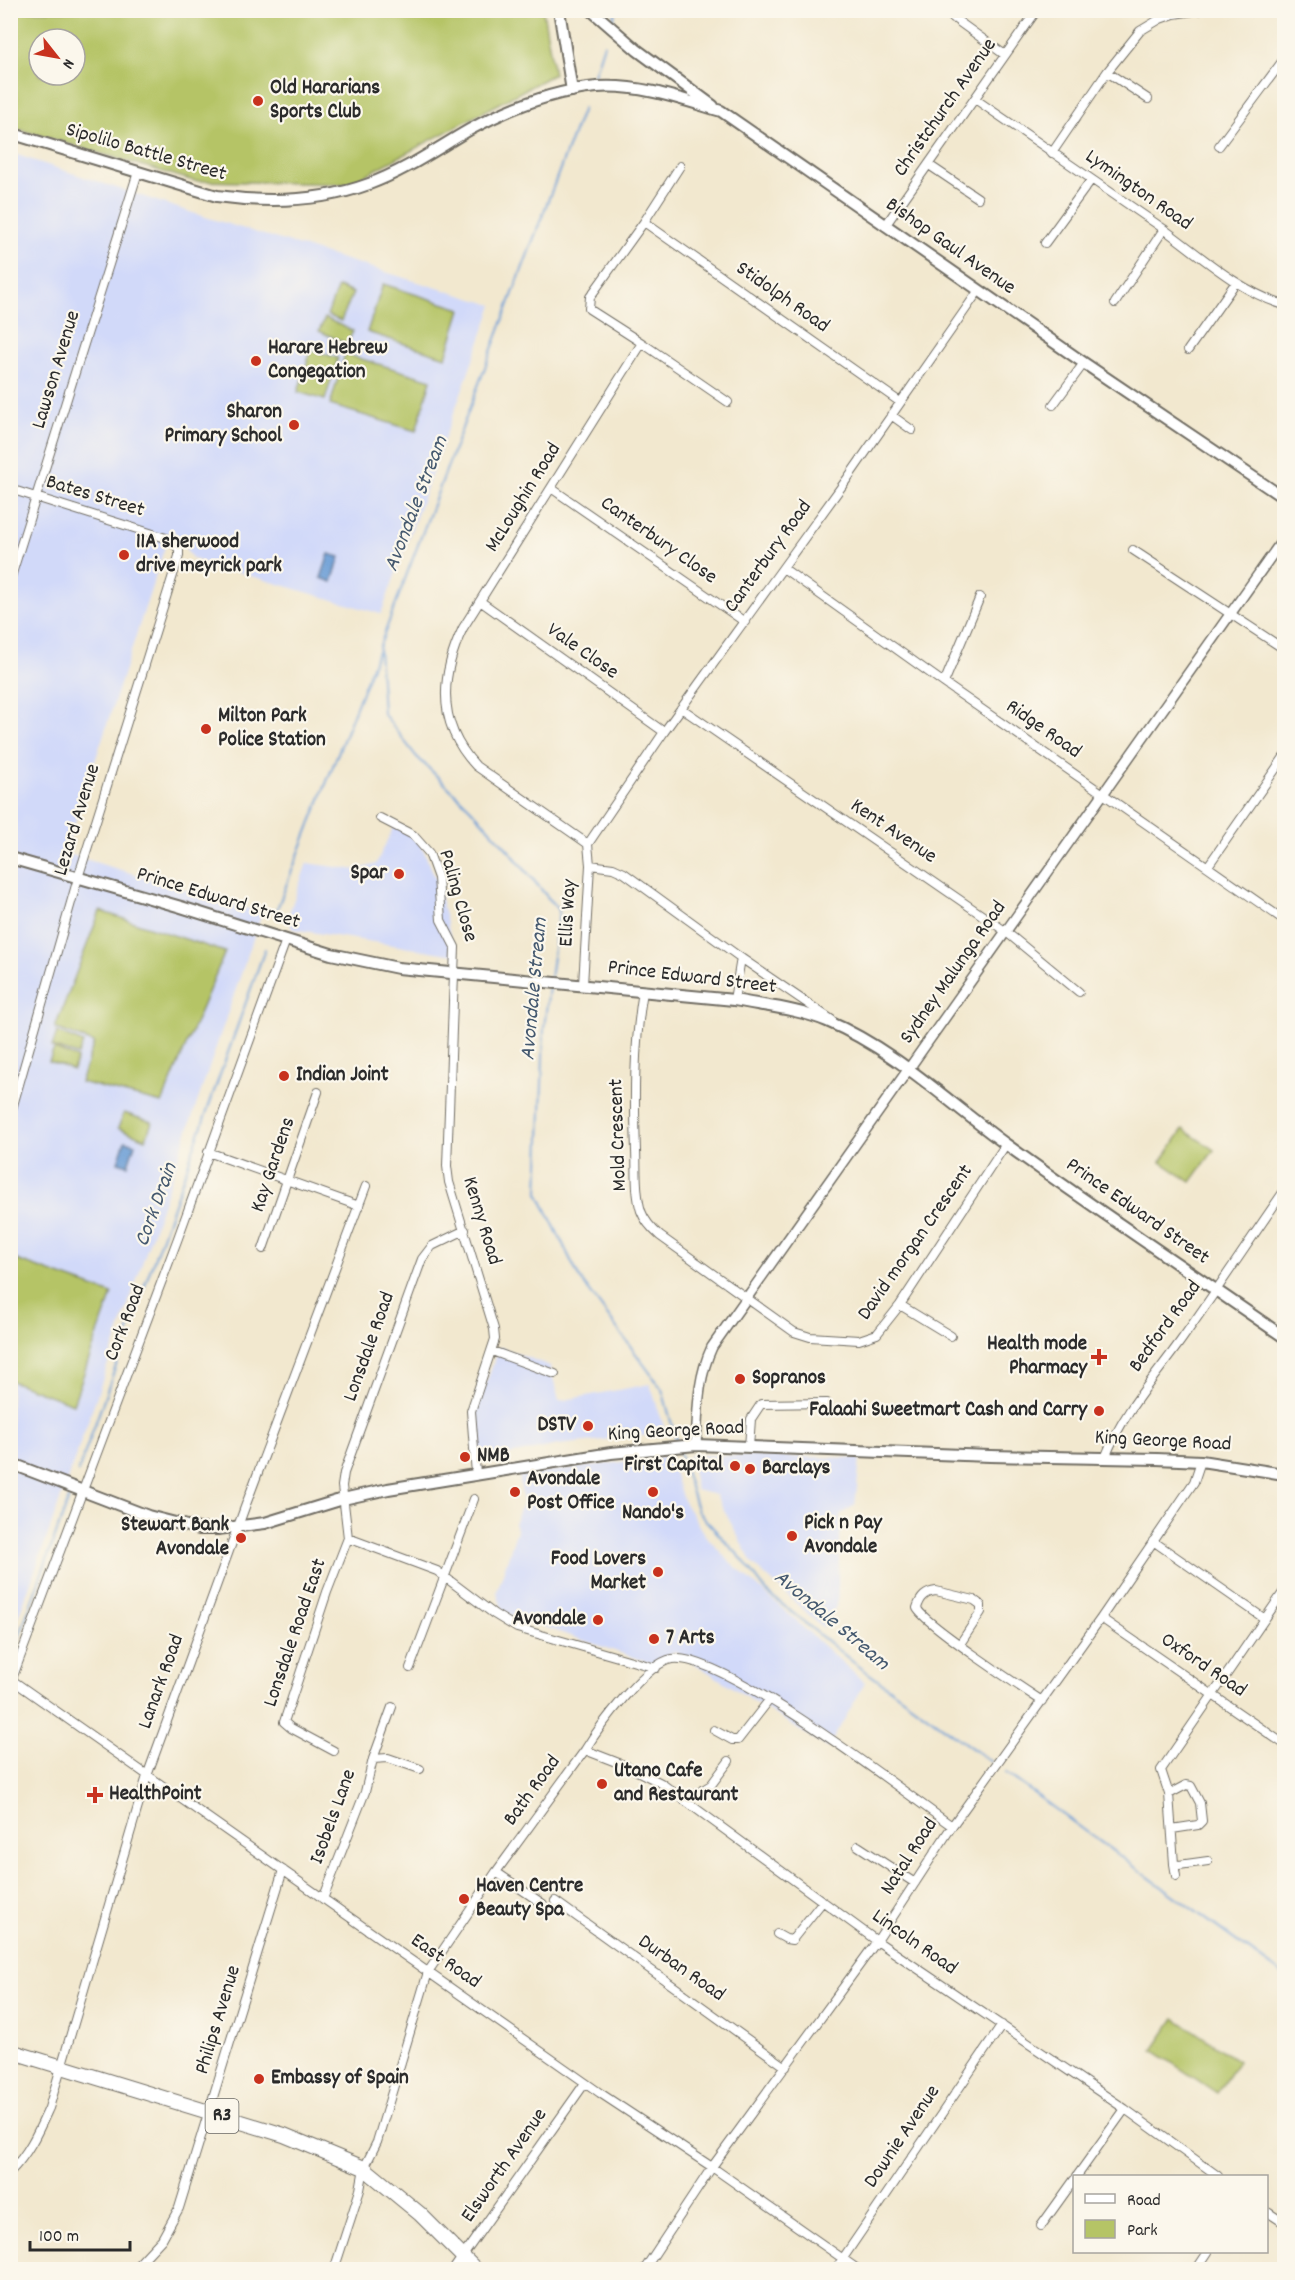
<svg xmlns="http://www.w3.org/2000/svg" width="1295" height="2280" font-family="Dekko,sans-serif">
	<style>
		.built { fill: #d1d9f9 }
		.green { fill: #b5c466; stroke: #707848; stroke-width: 1.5; fill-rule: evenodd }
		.water { fill: #6b9dd6; stroke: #4b6480; stroke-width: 1.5 }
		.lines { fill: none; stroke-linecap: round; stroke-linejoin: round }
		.stream { stroke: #6b9dd6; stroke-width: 2 }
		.minor-casing { stroke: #716d64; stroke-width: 10 }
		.tertiary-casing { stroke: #716d64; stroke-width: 12 }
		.secondary-casing { stroke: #716d64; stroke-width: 14 }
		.trunk-casing { stroke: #716d64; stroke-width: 16 }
		.minor { stroke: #fff; stroke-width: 8 }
		.tertiary { stroke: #fff; stroke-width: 9 }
		.secondary { stroke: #fff; stroke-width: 10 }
		.trunk { stroke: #fff; stroke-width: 14 }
		.poi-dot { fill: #c8321e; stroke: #fbf7ec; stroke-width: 2 }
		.labels { text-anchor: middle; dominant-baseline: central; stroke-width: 4.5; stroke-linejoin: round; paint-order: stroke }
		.shield { fill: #fbf7ec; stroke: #696865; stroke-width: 1.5 }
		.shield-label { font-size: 20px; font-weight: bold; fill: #2b2b2b }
		.poi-label { font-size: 21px; font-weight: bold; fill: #2b2b2b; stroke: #fbf7ec; text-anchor: start }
		.street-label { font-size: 21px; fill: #2b2b2b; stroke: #fbf7ec }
		.water-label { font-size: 22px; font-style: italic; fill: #45596f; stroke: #fbf7ec }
	</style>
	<rect width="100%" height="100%" fill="#fbf7ec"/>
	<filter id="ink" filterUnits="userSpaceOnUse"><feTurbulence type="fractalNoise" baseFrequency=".0167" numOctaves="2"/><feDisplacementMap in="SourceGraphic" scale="12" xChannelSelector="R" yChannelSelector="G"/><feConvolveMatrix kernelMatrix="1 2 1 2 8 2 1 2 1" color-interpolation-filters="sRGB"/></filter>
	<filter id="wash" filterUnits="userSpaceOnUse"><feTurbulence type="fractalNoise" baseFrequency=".008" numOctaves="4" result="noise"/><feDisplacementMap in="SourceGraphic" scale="24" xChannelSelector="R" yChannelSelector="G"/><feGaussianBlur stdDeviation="1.35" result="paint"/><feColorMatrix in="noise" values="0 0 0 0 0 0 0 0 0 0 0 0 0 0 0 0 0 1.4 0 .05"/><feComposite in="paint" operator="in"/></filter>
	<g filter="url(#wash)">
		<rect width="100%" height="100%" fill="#f2e8cf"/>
		<!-- built -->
		<path class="built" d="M11,153L202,216L493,305L381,614L193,559L171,528L65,853L262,913L91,1413L11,1638Z
			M395,824L417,836L436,879L455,955L292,929L288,916L307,863L357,870L376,864Z
			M500,1347L550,1366L559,1401L650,1384L666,1433L558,1445L480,1461L475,1411Z
			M689,1455L860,1458L855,1505L841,1514L837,1604L823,1628L752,1563L716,1495L696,1490Z
			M669,1456L683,1500L704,1534L728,1560L865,1683L828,1748L675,1651L653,1664L503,1613L497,1592L517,1530L514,1524L523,1502L519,1475Z"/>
		<!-- green -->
		<path class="green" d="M10,11H543L554,74L349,184L194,181L11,127ZM39,39H75V75H39Z
			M383,284L461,309L446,357L367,332Z
			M338,287L353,293L341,321L327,315Z
			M325,318L353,331L347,344L319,331Z
			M311,350L338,358L325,400L298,392Z
			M345,354L431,380L416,431L330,405Z
			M100,911L225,952L162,1103L80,1082L94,1043L55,1028Z
			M57,1032L83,1043L78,1055L52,1047Z
			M54,1049L77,1058L73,1070L49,1061Z
			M124,1113L152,1122L146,1139L118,1128Z
			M1183,1129L1214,1150L1191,1182L1161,1162Z
			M11,1258L112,1294L73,1404L11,1381Z
			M1175,2018L1238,2061L1217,2093L1153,2050Z"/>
		<!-- water -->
		<path class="water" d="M329,554L340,557L332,582L321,578Z
			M125,1141L135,1144L128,1165L118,1162Z"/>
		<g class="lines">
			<!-- stream -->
			<path class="stream" d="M613,20L616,10
				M593,78L604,44
				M275,914L378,651
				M550,979L559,911L511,853L470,808L416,756L383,713L379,648L583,108
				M549,987L544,1028L538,1193L579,1277L662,1389L677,1443
				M678,1449L698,1512L744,1561L767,1592L853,1662L991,1762
				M78,1472L265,949
				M10,1662L69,1498
				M1006,1773L1284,1976"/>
		</g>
	</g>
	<g filter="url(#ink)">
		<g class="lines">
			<!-- minor casing -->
			<g class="minor-casing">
				<path id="minor" d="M1279,10L1284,12
					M944,11L1005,55
					M1107,72L1148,99
					M975,99C1037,142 1099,184 1161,227C1200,255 1238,291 1284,305
					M1219,146L1284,59
					M1052,153L1107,72L1140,31L1160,19L1174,14L1200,10
					M929,165L978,198
					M644,222L900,402
					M885,226L1037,10
					M1045,243L1091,180
					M1115,303L1164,229
					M642,343L728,402
					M1188,350L1236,282
					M1053,405L1084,363
					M891,415L912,430
					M551,488L745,622
					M10,489L169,539L179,549V556L78,878L10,1116
					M1133,550L1284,649
					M783,568L944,683L1284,920
					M10,580L138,172
					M480,601L664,732
					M944,683L980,597
					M681,708L1005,931L1079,992
					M380,818L413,835L429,853L438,878L441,920L455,947L447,1166L449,1182L494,1329L495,1339L471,1411L476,1474
					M588,844L476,766C437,725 440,676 463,628L642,343L589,309L590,297L644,222L680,166
					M588,844L664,732L847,479L979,290
					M590,865L613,868L624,873L741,958L832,1020
					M1208,866L1284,757
					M583,985L590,865L588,844
					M643,991C634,1045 634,1097 636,1151C637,1171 635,1192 641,1211C645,1222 652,1229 660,1236L794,1332L810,1337L859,1340L877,1334L900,1305L1006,1144
					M734,1000L741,958
					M208,1152L359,1206
					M263,1249L318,1092
					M900,1305L951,1336
					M492,1351L555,1374
					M749,1447L751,1419L761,1404L827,1403
					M1105,1458C1124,1410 1153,1380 1182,1339C1217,1290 1250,1240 1284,1191
					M348,1538L437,1571L494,1614L517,1628L656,1668
					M1153,1541L1265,1619
					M1101,1618L1284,1744
					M960,1644L981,1612V1605L974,1600L936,1591C925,1592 920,1598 917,1608C922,1622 1022,1688 1042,1701
					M410,1668L474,1499
					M12,1680L600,2093L712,2167L859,2270
					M10,1684L178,1238L286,940
					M714,1730L732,1740H738L770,1699
					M585,1750L629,1767L661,1783L877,1941L1125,2109L1218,2176
					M334,1751L291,1728L284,1722L327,1592L348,1538L342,1486L344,1473L422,1259L432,1246L465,1230
					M373,1759L392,1707
					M1169,1794L1186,1785L1191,1786L1200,1803L1202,1821L1198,1825L1172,1829
					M685,1801L711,1785L729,1761
					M858,1846L915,1883
					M1208,1861L1179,1865L1174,1864L1169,1794L1161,1770L1284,1591
					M1174,1864L1176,1876
					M496,1872L543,1904
					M323,1899L365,1792L373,1759L388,1758L420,1769
					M555,1901L786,2067
					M777,1934L786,1939L792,1940L823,1901
					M10,2172C29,2153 38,2132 49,2108L147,1776L245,1507L366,1186
					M1077,2176L1125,2109
					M1266,2211L1284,2223
					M1041,2226L1074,2180
					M133,2270L162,2239L179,2208L283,1870
					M334,2270L360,2190L364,2168L377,2142L428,1972L496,1872L585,1750C599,1727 646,1663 672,1659C722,1651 904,1792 952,1826
					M453,2270L585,2083
					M644,2270L712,2167L877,1941L952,1826L1101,1618L1194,1482L1201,1461
					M835,2270L1002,2025
					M1196,2270L1208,2252"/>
			</g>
			<!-- tertiary casing -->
			<g class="tertiary-casing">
				<path id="tertiary" d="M696,1445C698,1411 697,1379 712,1347L1284,538"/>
			</g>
			<!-- secondary casing -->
			<g class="secondary-casing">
				<path id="secondary" d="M559,10L572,91
					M591,10L637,50L713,106
					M10,133L217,196C268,203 320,202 369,184C405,171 436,149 469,130C509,108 551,91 597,87C640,84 681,99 721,111L1084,363L1284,498
					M10,858L181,907L331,954L398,968L734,1000C765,1006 799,1009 827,1021C894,1049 949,1103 1007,1145C1098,1211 1192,1273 1284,1337
					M10,1463L148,1516L199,1529H218L265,1523L343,1499L388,1489L611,1453L696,1445L990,1456L1157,1459L1201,1461L1284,1474"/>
			</g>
			<!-- trunk casing -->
			<g class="trunk-casing">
				<path id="trunk" d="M10,2051L284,2135L364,2168L420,2214L476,2270"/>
			</g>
			<!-- minor -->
			<use href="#minor" class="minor"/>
			<!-- tertiary -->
			<use href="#tertiary" class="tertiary"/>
			<!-- secondary -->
			<use href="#secondary" class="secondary"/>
			<!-- trunk -->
			<use href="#trunk" class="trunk"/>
		</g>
	</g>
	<!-- markers -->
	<g class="poi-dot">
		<circle cx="258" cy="101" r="6"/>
		<circle cx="256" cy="361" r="6"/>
		<circle cx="294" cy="425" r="6"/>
		<circle cx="124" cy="555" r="6"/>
		<circle cx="206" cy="729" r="6"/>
		<circle cx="399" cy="874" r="6"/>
		<circle cx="284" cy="1076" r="6"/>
		<path d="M1096 1348h6v6h6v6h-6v6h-6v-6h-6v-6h6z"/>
		<circle cx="740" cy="1379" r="6"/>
		<circle cx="1099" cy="1411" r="6"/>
		<circle cx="588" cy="1426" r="6"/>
		<circle cx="465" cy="1457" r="6"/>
		<circle cx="735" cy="1466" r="6"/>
		<circle cx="750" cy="1469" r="6"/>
		<circle cx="515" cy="1492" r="6"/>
		<circle cx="653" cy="1492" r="6"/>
		<circle cx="792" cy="1536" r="6"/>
		<circle cx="241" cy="1538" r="6"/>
		<circle cx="658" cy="1572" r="6"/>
		<circle cx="598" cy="1620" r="6"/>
		<circle cx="654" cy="1639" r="6"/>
		<circle cx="602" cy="1784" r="6"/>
		<path d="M92 1786h6v6h6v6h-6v6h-6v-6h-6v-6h6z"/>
		<circle cx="464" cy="1899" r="6"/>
		<circle cx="259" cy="2079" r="6"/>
	</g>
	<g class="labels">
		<!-- shield labels -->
		<rect class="shield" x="205.5" y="2099" width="33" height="34" rx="4.5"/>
		<g class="shield-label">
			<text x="222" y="2116">R3</text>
		</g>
		<!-- poi labels -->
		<g class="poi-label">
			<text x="270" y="89">Old Hararians<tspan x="270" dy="24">Sports Club</tspan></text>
			<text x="268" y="349">Harare Hebrew<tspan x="268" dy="24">Congegation</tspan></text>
			<text x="282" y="413" text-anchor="end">Sharon<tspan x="282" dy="24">Primary School</tspan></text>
			<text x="136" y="543">11A sherwood<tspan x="136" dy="24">drive meyrick park</tspan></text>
			<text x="218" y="717">Milton Park<tspan x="218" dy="24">Police Station</tspan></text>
			<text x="387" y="874" text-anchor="end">Spar</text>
			<text x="296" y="1076">Indian Joint</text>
			<text x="1087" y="1345" text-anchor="end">Health mode<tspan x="1087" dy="24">Pharmacy</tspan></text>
			<text x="752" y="1379">Sopranos</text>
			<text x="1087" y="1411" text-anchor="end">Falaahi Sweetmart Cash and Carry</text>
			<text x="576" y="1426" text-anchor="end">DSTV</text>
			<text x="477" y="1457">NMB</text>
			<text x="723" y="1466" text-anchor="end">First Capital</text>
			<text x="762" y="1469">Barclays</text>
			<text x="527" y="1480">Avondale<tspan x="527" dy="24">Post Office</tspan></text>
			<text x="653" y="1514" text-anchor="middle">Nando's</text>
			<text x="804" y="1524">Pick n Pay<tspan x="804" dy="24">Avondale</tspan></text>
			<text x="229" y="1526" text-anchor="end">Stewart Bank<tspan x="229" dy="24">Avondale</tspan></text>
			<text x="646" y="1560" text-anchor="end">Food Lovers<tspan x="646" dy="24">Market</tspan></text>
			<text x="586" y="1620" text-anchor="end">Avondale</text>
			<text x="666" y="1639">7 Arts</text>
			<text x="614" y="1772">Utano Cafe<tspan x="614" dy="24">and Restaurant</tspan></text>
			<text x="109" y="1795">HealthPoint</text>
			<text x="476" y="1887">Haven Centre<tspan x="476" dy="24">Beauty Spa</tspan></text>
			<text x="271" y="2079">Embassy of Spain</text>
		</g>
		<!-- street labels -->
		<g class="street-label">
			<text transform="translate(946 108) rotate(-55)">Christchurch Avenue</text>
			<text transform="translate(146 153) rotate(16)">Sipolilo Battle Street</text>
			<text transform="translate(1138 191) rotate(35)">Lymington Road</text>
			<text transform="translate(950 247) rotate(35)">Bishop Gaul Avenue</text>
			<text transform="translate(782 298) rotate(35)">Stidolph Road</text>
			<text transform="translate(57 370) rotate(-73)">Lawson Avenue</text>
			<text transform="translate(95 497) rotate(17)">Bates Street</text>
			<text transform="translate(524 498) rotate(-58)">McLoughin Road</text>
			<text transform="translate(658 541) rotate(35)">Canterbury Close</text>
			<text transform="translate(769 557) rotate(-54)">Canterbury Road</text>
			<text transform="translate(582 652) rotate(35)">Vale Close</text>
			<text transform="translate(1043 730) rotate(35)">Ridge Road</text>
			<text transform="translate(78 820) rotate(-73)">Lezard Avenue</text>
			<text transform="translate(893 832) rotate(34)">Kent Avenue</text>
			<text transform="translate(457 896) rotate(74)">Paling Close</text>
			<text transform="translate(218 899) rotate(17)">Prince Edward Street</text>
			<text transform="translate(569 913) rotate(-87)">Ellis Way</text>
			<text transform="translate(954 973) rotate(-55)">Sydney Malunga Road</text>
			<text transform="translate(692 978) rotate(7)">Prince Edward Street</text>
			<text transform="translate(619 1135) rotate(-92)">Mold Crescent</text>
			<text transform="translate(274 1165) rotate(-71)">Kay Gardens</text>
			<text transform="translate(1137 1212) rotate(35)">Prince Edward Street</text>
			<text transform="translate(481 1221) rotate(73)">Kenny Road</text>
			<text transform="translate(916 1243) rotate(-55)">David morgan Crescent</text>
			<text transform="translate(126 1323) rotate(-69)">Cork Road</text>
			<text transform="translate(1166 1327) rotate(-54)">Bedford Road</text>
			<text transform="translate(370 1347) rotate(-70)">Lonsdale Road</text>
			<text transform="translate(676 1432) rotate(-3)">King George Road</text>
			<text transform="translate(1163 1442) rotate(3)">King George Road</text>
			<text transform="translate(296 1633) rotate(-71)">Lonsdale Road East</text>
			<text transform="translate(1203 1666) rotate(34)">Oxford Road</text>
			<text transform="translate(162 1682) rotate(-70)">Lanark Road</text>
			<text transform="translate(533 1791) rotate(-54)">Bath Road</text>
			<text transform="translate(334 1817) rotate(-70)">Isobels Lane</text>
			<text transform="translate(910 1857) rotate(-57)">Natal Road</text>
			<text transform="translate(914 1943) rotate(35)">Lincoln Road</text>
			<text transform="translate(445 1962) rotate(35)">East Road</text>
			<text transform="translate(681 1969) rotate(35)">Durban Road</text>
			<text transform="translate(219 2020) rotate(-73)">Philips Avenue</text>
			<text transform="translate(903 2137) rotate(-56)">Downie Avenue</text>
			<text transform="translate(505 2166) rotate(-55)">Elsworth Avenue</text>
		</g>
		<!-- water labels -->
		<g class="water-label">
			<text transform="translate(417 504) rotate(-69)">Avondale Stream</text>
			<text transform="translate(535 989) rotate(-85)">Avondale Stream</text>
			<text transform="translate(157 1205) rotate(-70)">Cork Drain</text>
			<text transform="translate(831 1621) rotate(40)">Avondale Stream</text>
		</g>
	</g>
	<!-- margin -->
	<rect width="1295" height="2280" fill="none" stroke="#fbf7ec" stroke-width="36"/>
	<!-- legend -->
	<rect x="1073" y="2175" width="195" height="78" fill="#fbf7ec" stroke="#a8a59f" stroke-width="1.5"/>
	<rect x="1085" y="2194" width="30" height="9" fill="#ffffff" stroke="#a8a59f" stroke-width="1.5"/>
	<text x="1127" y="2205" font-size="18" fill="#2b2b2b">Road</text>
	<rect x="1085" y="2220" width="30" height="18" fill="#b5c466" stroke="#a8a59f" stroke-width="1.5"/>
	<text x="1127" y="2235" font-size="18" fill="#2b2b2b">Park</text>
	<!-- north arrow -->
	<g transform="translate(57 57) rotate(121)"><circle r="28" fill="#fbf7ec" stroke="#a8a59f" stroke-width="1.5"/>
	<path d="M0-4.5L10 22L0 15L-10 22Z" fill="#c8321e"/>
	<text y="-9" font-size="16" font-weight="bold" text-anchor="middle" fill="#2b2b2b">N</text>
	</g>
	<!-- scale -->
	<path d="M30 2241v9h100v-9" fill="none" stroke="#2b2b2b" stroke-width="3"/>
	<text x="39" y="2241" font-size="18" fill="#2b2b2b" stroke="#fbf7ec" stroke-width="4.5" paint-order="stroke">100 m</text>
</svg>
